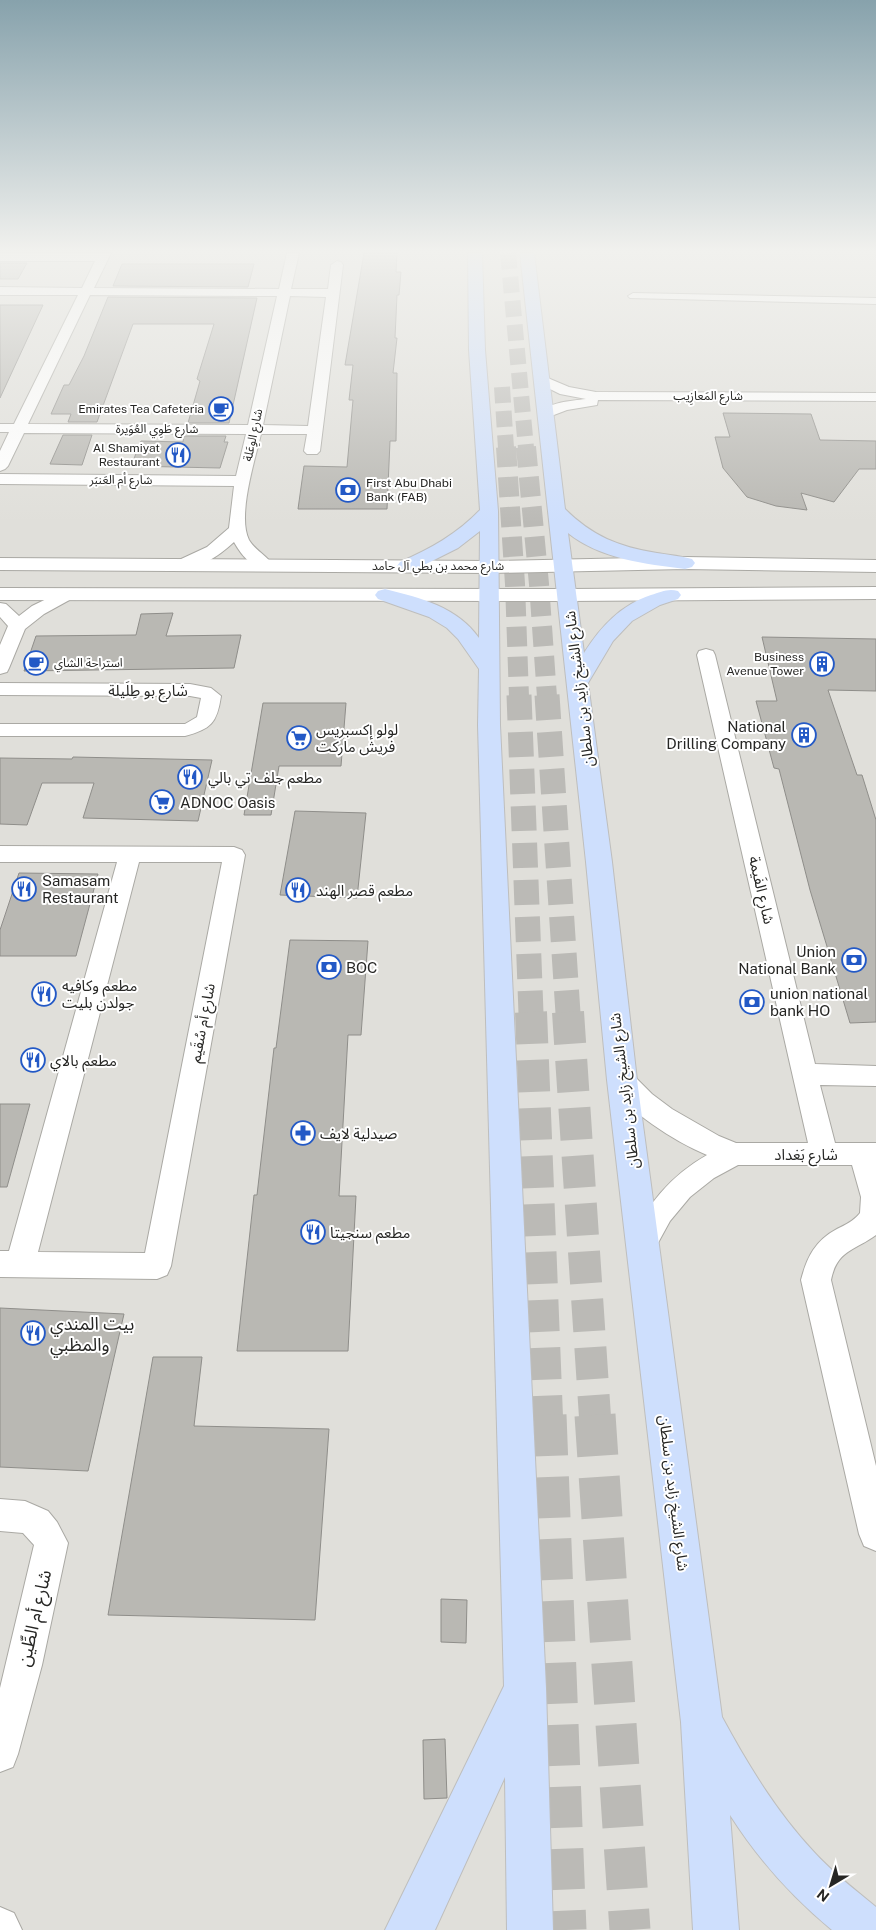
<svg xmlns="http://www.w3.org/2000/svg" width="876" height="1930" font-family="'Public Sans','Noto Sans Arabic',sans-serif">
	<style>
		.building { fill: #b9b8b3; stroke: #8f8e8a }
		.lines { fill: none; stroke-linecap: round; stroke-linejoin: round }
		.trunk-tunnel-far4 { stroke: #bbbab6; stroke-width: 16; stroke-dasharray: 16 8; stroke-linecap: butt }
		.trunk-tunnel-far3 { stroke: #bbbab6; stroke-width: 20; stroke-dasharray: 20 10; stroke-linecap: butt }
		.trunk-tunnel-far2 { stroke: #bbbab6; stroke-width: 25; stroke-dasharray: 25 12; stroke-linecap: butt }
		.trunk-tunnel-far1 { stroke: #bbbab6; stroke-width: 32; stroke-dasharray: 32 16; stroke-linecap: butt }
		.trunk-tunnel { stroke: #bbbab6; stroke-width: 41; stroke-dasharray: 41 21; stroke-linecap: butt }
		.pedestrian-casing { stroke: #aaa9a4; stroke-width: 2 }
		.minor-casing { stroke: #aaa9a4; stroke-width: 2 }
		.tertiary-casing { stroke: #aaa9a4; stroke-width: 2 }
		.primary-casing { stroke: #bebebd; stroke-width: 2 }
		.pedestrian { fill: #fff; fill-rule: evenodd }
		.minor { fill: #fff; fill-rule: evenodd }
		.tertiary { fill: #fff; fill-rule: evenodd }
		.primary { fill: #cedffd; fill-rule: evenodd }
		.labels { text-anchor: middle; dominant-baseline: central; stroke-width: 4; stroke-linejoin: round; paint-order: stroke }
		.far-street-label { font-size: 12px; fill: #262624; stroke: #fff }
		.far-poi-label { font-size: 12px; fill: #262624; stroke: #fff; text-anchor: end }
		.street-label { font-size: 15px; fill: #262624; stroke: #fff }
		.poi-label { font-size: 15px; fill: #262624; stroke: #fff; text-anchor: start }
		.near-poi-label { font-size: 18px; fill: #262624; stroke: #fff; text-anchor: start }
		.near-street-label { font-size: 18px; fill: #262624; stroke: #fff }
	</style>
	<rect width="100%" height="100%" fill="#e0dfda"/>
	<!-- building -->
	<path class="building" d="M364,253H397L396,272H401L399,295H397L395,338H397L393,373H397L396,441H390L387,509H298L304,466L347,467L353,400H349L353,365H345Z
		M0,263H27L18,279H0Z
		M122,264H254L248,287L113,286Z
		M108,297L257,298L229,423H188L200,381L197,379L214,324H133L97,422H68L71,414H51L64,385H69L84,356Z
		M0,305H43L0,398Z
		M723,413L811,414L820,440L876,441V469H859L834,502L801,493L807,510L776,506L747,497L723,468L715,437H730Z
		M63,435H92L82,465L50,464Z
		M184,436H226L224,442H228L220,468L131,466L141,441L183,442Z
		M173,613L166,636L241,635L234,668L24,671L36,636L136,635L141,614Z
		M762,637L876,639V691L828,690L857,775H862L876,820V1022L850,1023L810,890L779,769L774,768L756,701H777Z
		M263,703H346L341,766H279L271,815H244Z
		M73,757L212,760L198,821L83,818L94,783H42L27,825L0,824V758L72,759Z
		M295,811L366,813L357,898L280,895Z
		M19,873L98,874L76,956H0V930Z
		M290,940L368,941L361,1035H348L339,1196H356L348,1351H237L254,1195H257L274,1048H276Z
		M0,1104H30L7,1187H0Z
		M0,1308L124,1314L88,1471L0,1467Z
		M153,1357H202L194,1426L329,1429L315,1620L108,1615Z
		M441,1599L467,1600L466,1643L441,1642Z
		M445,1739L447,1798L424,1799L423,1740Z"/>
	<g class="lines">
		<!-- trunk-tunnel-far4 -->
		<path class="trunk-tunnel-far4" d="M508,253L526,448
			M502,387L506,448"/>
		<!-- trunk-tunnel-far3 -->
		<path class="trunk-tunnel-far3" d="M506,447L515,584L519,697
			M526,447L539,584L547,697"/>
		<!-- trunk-tunnel-far2 -->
		<path class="trunk-tunnel-far2" d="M519,695L531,1013
			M547,695L568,1013"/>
		<!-- trunk-tunnel-far1 -->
		<path class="trunk-tunnel-far1" d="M531,1012L547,1417
			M568,1012L595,1417"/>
		<!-- trunk-tunnel -->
		<path class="trunk-tunnel" d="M546,1415L566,1930
			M595,1415L630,1930"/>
		<!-- pedestrian casing -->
		<g class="pedestrian-casing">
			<path id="pedestrian" d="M633,293L876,298V304L630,298L628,296Z"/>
		</g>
		<!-- minor casing -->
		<g class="minor-casing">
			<path id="minor" d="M0,253H111L94,288L279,289L287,253H299L291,289H328L331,265L337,261L341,262L343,265L320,451L317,454H307L304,451L307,434H261C255,460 237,516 249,540C255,550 266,555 273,565L270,569C255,572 241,555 234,542C221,554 197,572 179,568L176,564L179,560L207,547L229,528L234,486L0,484V474L236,476L246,434L24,433L8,466L5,469L0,471V451L9,432H0V424H14L78,295H0V287L82,288L95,261H0ZM90,295L277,296L248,425L28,424ZM290,296L326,297L308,426L263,425Z
				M543,376L569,387L596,392L876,393V401L598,400L597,405L567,410L546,418L541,417L539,414C548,402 571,401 586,399L560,394L538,383L536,380L538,377Z
				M67,589L73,590L76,594L73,598L44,614L25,629L9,668L7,672L0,674V645L8,626L0,617V603L6,604L19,616L32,606Z
				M706,649L713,651L715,655L815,1064L876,1066V1086L820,1085L835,1143H876V1235C854,1251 837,1250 831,1280L876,1466V1551L864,1546L859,1534L801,1280C807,1257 815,1241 837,1229C845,1225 854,1221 860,1213L861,1197L852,1165H738L714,1178L690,1197L670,1221L653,1252L643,1256L633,1252L629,1243C647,1205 670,1176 707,1155C676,1142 625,1111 609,1080L613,1073L622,1070L631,1073L652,1094L672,1109L719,1136L736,1143H808L697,655L699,651Z
				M0,683L190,684L211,688L221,696C217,723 211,729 185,736H0V724H185L197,717L201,698L190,696L0,695Z
				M0,846L234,847L242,850L245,855L171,1266L167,1275L157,1279L0,1277V1251H9L117,862H0ZM139,862H222L145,1253L38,1252Z
				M0,1499L25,1501L48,1511L57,1522L68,1543L42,1665L18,1754L13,1767L0,1772V1688L34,1545L23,1533L0,1531Z
				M0,1907L14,1913L22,1930H0Z"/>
		</g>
		<!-- tertiary casing -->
		<g class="tertiary-casing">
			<path id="tertiary" d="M685,557L876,560V572L685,569L490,573L0,570V558L490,561Z
				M876,587V599L567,601L0,600V588L567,589Z"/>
		</g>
		<!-- primary casing -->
		<g class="primary-casing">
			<path id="primary" d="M468,253H482L485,350L498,511L500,725L546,1688L553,1930H507L505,1777L435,1930H385L504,1686L478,725L479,669L458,639L447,628L429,617L378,599L375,595L378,591L385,589C421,598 457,607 479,638L480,531L458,548L414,570L407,572L400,570L397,566L400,562C430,549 457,534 480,510L469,350Z
				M520,253H534L565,509C592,536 619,547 657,553C669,555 681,556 692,559L695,563L692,567L685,569C646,564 600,559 568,533L584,653C601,626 621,605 651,595C661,592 668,588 678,591L681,595L678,599L660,605L632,621L613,641L588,683L612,862L637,1080L722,1717C748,1765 776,1811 813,1851C832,1872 854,1889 876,1907V1930H832C791,1896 758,1859 730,1815L739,1930H693L681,1722L607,1080L586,862Z"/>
		</g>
		<!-- pedestrian -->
		<use href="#pedestrian" class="pedestrian"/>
		<!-- minor -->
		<use href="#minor" class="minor"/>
		<!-- tertiary -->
		<use href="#tertiary" class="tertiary"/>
		<!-- primary -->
		<use href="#primary" class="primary"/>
	</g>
	<!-- sky -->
	<linearGradient id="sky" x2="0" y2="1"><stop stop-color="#87a2ac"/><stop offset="0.48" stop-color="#f1f1ee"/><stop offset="1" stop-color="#f1f1ee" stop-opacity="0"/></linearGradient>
	<rect width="876" height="523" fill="url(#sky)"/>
	<!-- icons -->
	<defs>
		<g id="cafe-ring" transform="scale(1.25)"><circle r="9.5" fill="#fff" stroke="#2359c6" stroke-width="1.5"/><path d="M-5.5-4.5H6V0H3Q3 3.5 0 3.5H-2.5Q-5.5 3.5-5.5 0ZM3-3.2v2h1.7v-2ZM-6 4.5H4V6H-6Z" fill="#2359c6"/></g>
		<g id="restaurant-ring" transform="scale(1.25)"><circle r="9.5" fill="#fff" stroke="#2359c6" stroke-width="1.5"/><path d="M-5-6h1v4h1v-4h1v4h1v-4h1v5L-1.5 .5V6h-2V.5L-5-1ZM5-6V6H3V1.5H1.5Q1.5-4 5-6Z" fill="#2359c6"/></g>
		<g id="bank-ring" transform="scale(1.25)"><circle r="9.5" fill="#fff" stroke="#2359c6" stroke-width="1.5"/><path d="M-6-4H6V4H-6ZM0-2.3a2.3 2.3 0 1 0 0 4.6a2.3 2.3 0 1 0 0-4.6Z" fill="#2359c6"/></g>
		<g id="building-ring" transform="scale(1.25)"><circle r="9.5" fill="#fff" stroke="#2359c6" stroke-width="1.5"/><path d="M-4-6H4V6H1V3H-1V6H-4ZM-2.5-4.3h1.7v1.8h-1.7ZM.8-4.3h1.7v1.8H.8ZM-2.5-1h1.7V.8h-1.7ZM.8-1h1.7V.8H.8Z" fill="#2359c6"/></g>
		<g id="supermarket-ring" transform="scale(1.25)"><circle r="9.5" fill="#fff" stroke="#2359c6" stroke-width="1.5"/><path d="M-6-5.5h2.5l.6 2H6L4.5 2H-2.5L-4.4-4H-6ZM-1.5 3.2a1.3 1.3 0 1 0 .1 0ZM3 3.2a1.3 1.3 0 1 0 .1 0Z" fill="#2359c6"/></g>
		<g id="pharmacy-ring" transform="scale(1.25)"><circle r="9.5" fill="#fff" stroke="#2359c6" stroke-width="1.5"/><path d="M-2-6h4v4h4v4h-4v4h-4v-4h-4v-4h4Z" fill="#2359c6"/></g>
	</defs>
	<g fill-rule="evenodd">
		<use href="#cafe-ring" x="221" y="409"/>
		<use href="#restaurant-ring" x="178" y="455"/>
		<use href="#bank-ring" x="348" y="490"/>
		<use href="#cafe-ring" x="36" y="663"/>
		<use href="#building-ring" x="822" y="664"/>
		<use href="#building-ring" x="804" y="735"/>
		<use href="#supermarket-ring" x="299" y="738"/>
		<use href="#restaurant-ring" x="190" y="777"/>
		<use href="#supermarket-ring" x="162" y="802"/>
		<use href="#restaurant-ring" x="24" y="889"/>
		<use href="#restaurant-ring" x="298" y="890"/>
		<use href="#bank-ring" x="854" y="960"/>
		<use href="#bank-ring" x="329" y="967"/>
		<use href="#restaurant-ring" x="44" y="994"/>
		<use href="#bank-ring" x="752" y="1002"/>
		<use href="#restaurant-ring" x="33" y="1060"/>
		<use href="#pharmacy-ring" x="303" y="1133"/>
		<use href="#restaurant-ring" x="313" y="1232"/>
		<use href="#restaurant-ring" x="33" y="1333"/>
	</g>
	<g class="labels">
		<!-- far-street labels -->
		<g class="far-street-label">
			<text x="708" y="396">شارع المَعازِيب</text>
			<text x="157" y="429">شارع طَوِي العُوَيرة</text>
			<text transform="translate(253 435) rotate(-78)">شارع الوِعَلة</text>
			<text x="121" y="480">شارع أم العَنبَر</text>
			<text x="438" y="566">شارع محمد بن بطي آل حامد</text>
		</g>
		<!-- far-poi labels -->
		<g class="far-poi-label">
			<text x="204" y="409">Emirates Tea Cafeteria</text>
			<text x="160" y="448">Al Shamiyat<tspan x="160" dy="14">Restaurant</tspan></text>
			<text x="366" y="483" text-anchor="start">First Abu Dhabi<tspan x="366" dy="14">Bank (FAB)</tspan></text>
			<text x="804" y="657">Business<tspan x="804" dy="14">Avenue Tower</tspan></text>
			<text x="54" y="663" text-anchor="start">استراحة الشاي</text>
		</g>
		<!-- street labels -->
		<g class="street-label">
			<text transform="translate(579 689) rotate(-97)">شارع الشيخ زايد بن سلطان</text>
			<text x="148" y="690">شارع بو طِلَيلة</text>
			<text transform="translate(762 890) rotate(77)">شارع الفَيمة</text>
			<text transform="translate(202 1023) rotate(-79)">شارع أم سُقَيم</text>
			<text transform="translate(624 1091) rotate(-97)">شارع الشيخ زايد بن سلطان</text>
			<text x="806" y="1154">شارع بَغداد</text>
			<text transform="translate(674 1493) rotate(83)">شارع الشيخ زايد بن سلطان</text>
		</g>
		<!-- poi labels -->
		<g class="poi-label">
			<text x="786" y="726" text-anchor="end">National<tspan x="786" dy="17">Drilling Company</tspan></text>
			<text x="316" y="729">لولو إكسبريس<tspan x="316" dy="17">فريش ماركت</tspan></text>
			<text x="208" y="777">مطعم جلف تي بالي</text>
			<text x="180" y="802">ADNOC Oasis</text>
			<text x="42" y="880">Samasam<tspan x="42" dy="17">Restaurant</tspan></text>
			<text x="316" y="890">مطعم قصر الهند</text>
			<text x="836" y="951" text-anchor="end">Union<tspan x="836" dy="17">National Bank</tspan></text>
			<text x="346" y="967">BOC</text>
			<text x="62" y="985">مطعم وكافيه<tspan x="62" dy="17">جولدن بليت</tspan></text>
			<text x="770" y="993">union national<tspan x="770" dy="17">bank HO</tspan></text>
			<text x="50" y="1060">مطعم بالاي</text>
			<text x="320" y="1133">صيدلية لايف</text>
			<text x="330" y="1232">مطعم سنجيتا</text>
		</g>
		<!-- near-poi labels -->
		<g class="near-poi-label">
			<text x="50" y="1323">بيت المندي<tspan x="50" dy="21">والمظبي</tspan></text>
		</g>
		<!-- near-street labels -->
		<g class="near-street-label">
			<text transform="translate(34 1618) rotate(-77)">شارع أم الطِّين</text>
		</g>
	</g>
	<!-- north arrow -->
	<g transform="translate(831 1885) rotate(218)" stroke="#ffffff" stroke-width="4" paint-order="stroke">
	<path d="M0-4L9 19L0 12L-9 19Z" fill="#262624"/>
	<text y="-8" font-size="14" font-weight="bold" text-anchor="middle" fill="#262624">N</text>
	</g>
</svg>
